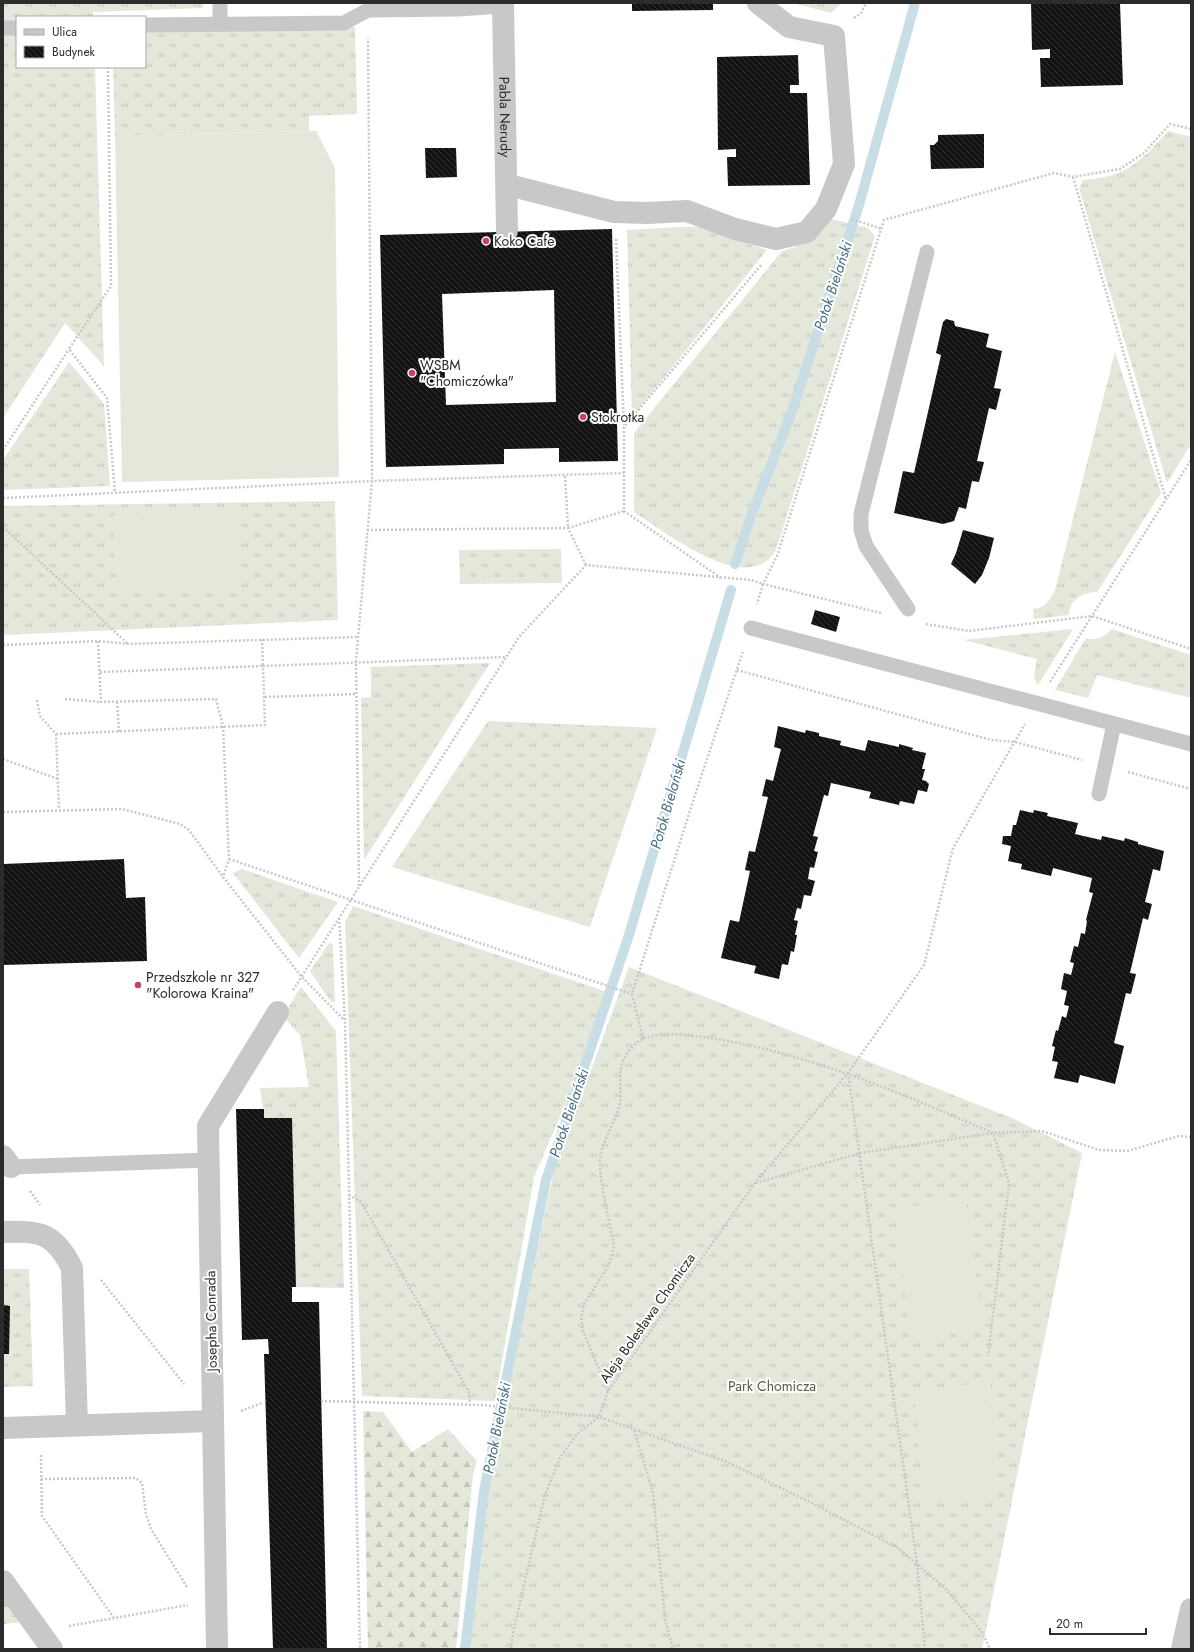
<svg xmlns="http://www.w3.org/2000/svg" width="1194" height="1652" font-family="Jost,sans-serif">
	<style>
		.grass { fill: url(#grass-tufts) }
		.forest { fill: url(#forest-firs) }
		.pitch { fill: #e3e8da }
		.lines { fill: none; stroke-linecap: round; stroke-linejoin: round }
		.stream { stroke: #c8dee6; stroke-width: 10 }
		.building { fill: url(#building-back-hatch); fill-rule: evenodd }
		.path { stroke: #c8c8c8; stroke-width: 2.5; stroke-dasharray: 2 2; stroke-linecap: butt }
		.service { stroke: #c8c8c8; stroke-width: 15 }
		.minor { stroke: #c8c8c8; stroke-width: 22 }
		.poi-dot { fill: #cf405c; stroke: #fff; stroke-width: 1.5 }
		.labels { text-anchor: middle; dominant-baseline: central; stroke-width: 4; stroke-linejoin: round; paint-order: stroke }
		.street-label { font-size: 14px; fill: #2b2b2b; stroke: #fff }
		.poi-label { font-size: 14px; fill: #2b2b2b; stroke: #fff; text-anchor: start }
		.park-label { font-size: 14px; fill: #53613f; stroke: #fff }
		.water-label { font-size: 15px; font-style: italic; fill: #447283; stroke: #fff }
	</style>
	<defs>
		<pattern id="grass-tufts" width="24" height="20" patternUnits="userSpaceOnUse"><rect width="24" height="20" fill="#e3e8da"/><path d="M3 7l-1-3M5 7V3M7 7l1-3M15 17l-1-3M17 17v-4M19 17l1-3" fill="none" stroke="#c3c7bb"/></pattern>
		<pattern id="forest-firs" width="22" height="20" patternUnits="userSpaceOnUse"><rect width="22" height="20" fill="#e3e8da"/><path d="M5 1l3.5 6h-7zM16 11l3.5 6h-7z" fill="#c3c7bb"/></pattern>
		<pattern id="building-back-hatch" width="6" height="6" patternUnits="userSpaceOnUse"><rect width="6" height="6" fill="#121212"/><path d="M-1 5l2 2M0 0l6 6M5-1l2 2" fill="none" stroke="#353535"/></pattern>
	</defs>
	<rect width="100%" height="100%" fill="#fff"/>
	<!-- grass -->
	<path class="grass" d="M3,3H203V8L93,12V17H17V67H95L104,366L65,323L3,418Z
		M793,3H842L831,13Z
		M355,27L357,114L309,116V131L115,136L113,67H145V31Z
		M1168,131L1191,137V444L1167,483L1079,188L1083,180C1127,177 1140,162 1168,131Z
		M831,219L868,228L875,236L776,550C749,599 664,531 634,512V433L782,251C804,245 820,239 831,219Z
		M680,227H699L767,250L632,417L627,230Z
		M1115,352L1161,493L1097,592C1084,592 1069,599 1069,615L1034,619L1033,609C1046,608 1049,601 1055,590Z
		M69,362L104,404L110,486L3,490V460Z
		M335,501L338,620L3,635V506Z
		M561,549L562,583L460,584L459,550Z
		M1073,629L1038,685L1034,678L1037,659L964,640Z
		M1112,629L1191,655V698L1097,675L1088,698L1055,690L1086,638C1096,642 1105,636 1112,629Z
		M490,663L364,860L361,698L371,697V667Z
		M488,721L657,728L590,927L392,867Z
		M242,869L338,902L299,958L233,873Z
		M353,906L613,994L534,1177L495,1401L362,1396L345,923Z
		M330,942L333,945L335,1002H331L310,971Z
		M629,967L1012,1118L1082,1153L982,1649H466L480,1522L554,1170Z
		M301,987L336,1031L344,1288L296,1287L292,1118H264L260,1088L309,1087L300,1035L283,1016Z
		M3,1269H29L33,1386L3,1387Z"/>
	<!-- forest -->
	<path class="forest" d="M363,1411L383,1412L412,1452L448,1429L477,1461L473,1475L456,1649H368Z
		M3,1597L22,1622L3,1624Z"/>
	<!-- pitch -->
	<path class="pitch" d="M316,131L335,168L339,477L122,482L115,136Z
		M239,509L242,586L117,591L113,515Z
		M966,1200L983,1329L910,1340L895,1208Z
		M990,1383L998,1498L923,1505L915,1390Z"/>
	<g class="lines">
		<!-- stream -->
		<path class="stream" d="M735,564L752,513L791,414L859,205L915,3
			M465,1649L484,1491L546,1180L628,938L731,590"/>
	</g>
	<!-- building -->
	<path class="building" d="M632,3H713V10L632,11Z
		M1031,3H1120L1123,85L1041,87L1040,58H1050V49L1032,50Z
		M798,55L799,85H790V93H807L810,185L728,186L727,157H736V149L718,150L717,57Z
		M984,134V168L931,169L930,145H934L938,141V135Z
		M425,148H456L457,177L426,178Z
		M612,229L618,461L559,462V448L504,449V464L386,467L380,235ZM554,290L556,402L446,405L442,294Z
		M946,319L954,321L955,326L989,334L986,347L1002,351L994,388L1001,389L996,410L989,408L977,461L984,462L979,482L972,481L966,509L959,507L954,521L943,524L894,513L903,471L914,473L941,355L936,353L943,322Z
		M963,530L994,538L989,558L982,575L975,584L951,564L956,553Z
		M815,610L840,617L836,632L811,624Z
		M778,726L805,733L806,730L819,733V736L841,741L840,745L865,751L868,740L899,747V744L913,748L912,750L926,753L922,769H925L922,780L926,781L929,784L927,792L918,790L914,804L900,801L899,805L869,798L871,792L831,783L828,796L824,795L813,836L818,837L814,851L818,852L814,868L810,867L808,879L815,881L811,896L804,895L801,909L797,908L794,920L798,921L795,935H797L794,952L791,951L788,965L782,964L779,979L754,973L756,966L721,958L730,920L739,922L750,871L745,870L749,851L755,852L768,797L762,796L766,779L773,781L781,749L774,747Z
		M1020,810L1033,813L1034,810L1048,813L1047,816L1078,823L1075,834L1101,840L1102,836L1124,841L1125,838L1138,842V844L1164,851L1160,871L1153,869L1145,902L1152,904L1148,920L1143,918L1130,973L1136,974L1131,994L1126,993L1114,1043L1124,1046L1115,1084L1080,1075L1078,1083L1054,1078L1058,1062L1052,1061L1055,1047L1052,1046L1056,1030L1058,1031L1062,1016L1066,1018L1069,1006L1064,1005L1067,991L1061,989L1064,973L1071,975L1074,963L1070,962L1074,946L1078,947L1081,933L1085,934L1087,921L1086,920L1093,893L1089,892L1092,878L1053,868L1051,876L1021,869L1022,864L1008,861L1011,846L1002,844L1003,836H1011L1013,825H1016Z
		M124,859L126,898L145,897L147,961L3,965V864Z
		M236,1109H264V1118H292L296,1287H292V1302H319L327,1649H273L264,1354H269L268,1339L242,1340Z
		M3,1305L10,1306L9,1354H3Z"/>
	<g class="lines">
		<!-- path -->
		<path class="path" d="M854,18L861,13L866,3
			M108,67L111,286L69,349L107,398L115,493
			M1073,177L1166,500
			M852,219L882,229
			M616,239L624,426
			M3,450L69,349
			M565,476L568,528L624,511
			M3,498L372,481L625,473
			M3,527L128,644
			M367,530L568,528L586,565
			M721,578L624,511V427L762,264
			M881,613L763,584L777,556L884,220L1054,173L1073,177L1120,169L1144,153L1170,124L1191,129
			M926,624L969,631L1092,616L1191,649
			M98,641L101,702L216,699L223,726L229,859L223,877L301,976L344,1020
			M3,645L98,641L128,644L358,637
			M737,670L991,740L1015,742L1082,760
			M100,672L263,666L262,639
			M1050,682L1191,460
			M265,697L356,694
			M65,699L101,702
			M37,700L40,716L56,734L59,810
			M117,702L119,732
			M56,734L265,725L263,666L506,657
			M3,759L58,779
			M1128,772L1191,789
			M3,812L122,809L180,824L189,830L223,877
			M229,859L632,994
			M359,886L356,661L372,481L368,38
			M339,918L345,1021L360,1649
			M293,990L519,637L586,565L751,580L763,584L757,604
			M643,1039L632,994L693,801L743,651
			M848,1073L917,1563L925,1649
			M756,1183L860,1153L993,1133L1042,1131L1099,1150L1127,1151L1179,1136L1191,1137
			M30,1191L40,1205
			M349,1195L361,1202L469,1392L470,1404
			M101,1280L184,1384
			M608,1391L583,1331L581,1318L584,1304L609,1265L614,1247C609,1219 601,1191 600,1163C600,1142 616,1123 620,1103C622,1090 618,1076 622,1064C625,1054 634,1043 643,1039C661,1031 685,1035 703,1037C804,1051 900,1093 993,1133L1009,1183L988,1356
			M321,1401L482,1405L599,1417L725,1461L808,1501L898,1548L945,1588L982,1632L990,1649
			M241,1411L262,1403
			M634,1430L653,1492L665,1619L673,1649
			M41,1455L42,1516L114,1618
			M41,1479L136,1478L142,1483L146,1514L151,1529L187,1587
			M69,1626L188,1605
			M511,1649L513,1633L545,1495L560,1458L577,1434L599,1417L608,1391L755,1183L848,1073L924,965L953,848L1025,724"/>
		<!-- service -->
		<path class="service" d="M220,3V24
			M145,25L344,23L368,10L458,9L503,6
			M3,28H17
			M908,609L866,546L861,530V514L927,252
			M751,628L1191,744
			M1099,794L1114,724
			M11,1167L209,1160"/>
		<!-- minor -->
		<g class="minor">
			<path id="s1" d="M503,3L507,231"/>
			<path d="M508,185L614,212L647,213L687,211L735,229L776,239L807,232L826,209L844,164L834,36L789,27L758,3"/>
			<path d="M3,1156L11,1167"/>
			<path d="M3,1232C40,1231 54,1232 72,1268L77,1425"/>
			<path d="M3,1428L213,1421"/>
			<path d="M3,1581L52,1649"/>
			<path d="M217,1649L208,1126L278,1012"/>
			<path d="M1182,1649L1191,1609"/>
		</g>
	</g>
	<!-- markers -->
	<g class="poi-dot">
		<circle cx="486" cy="241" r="4"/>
		<circle cx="412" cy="373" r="4"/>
		<circle cx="583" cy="417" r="4"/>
		<circle cx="138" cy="985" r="4"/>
	</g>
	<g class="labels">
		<!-- street labels -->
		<g class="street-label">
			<text stroke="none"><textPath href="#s1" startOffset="114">Pabla Nerudy</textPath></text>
			<text transform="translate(647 1318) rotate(-55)">Aleja Bolesława Chomicza</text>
			<text transform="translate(211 1321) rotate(-91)">Josepha Conrada</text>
		</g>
		<!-- poi labels -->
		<g class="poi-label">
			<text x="494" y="241">Koko Cafe</text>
			<text x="420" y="365">WSBM<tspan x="420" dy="16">"Chomiczówka"</tspan></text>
			<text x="591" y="417">Stokrotka</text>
			<text x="146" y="977">Przedszkole nr 327<tspan x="146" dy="16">"Kolorowa Kraina"</tspan></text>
		</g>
		<!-- park labels -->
		<g class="park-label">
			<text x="772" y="1386">Park Chomicza</text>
		</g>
		<!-- water labels -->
		<g class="water-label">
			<text transform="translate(833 286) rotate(-72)">Potok Bielański</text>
			<text transform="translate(668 804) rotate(-74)">Potok Bielański</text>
			<text transform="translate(569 1113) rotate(-71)">Potok Bielański</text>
			<text transform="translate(497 1428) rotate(-79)">Potok Bielański</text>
		</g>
	</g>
	<!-- border -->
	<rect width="1194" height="1652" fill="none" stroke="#2b2b2b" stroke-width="8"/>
	<!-- legend -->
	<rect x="16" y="16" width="130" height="52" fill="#ffffff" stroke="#aaaaaa"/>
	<rect x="24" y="29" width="20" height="6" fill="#c8c8c8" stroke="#aaaaaa"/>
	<text x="52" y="36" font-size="12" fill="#2b2b2b">Ulica</text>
	<rect x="24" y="46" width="20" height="12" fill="url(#building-back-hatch)" stroke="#aaaaaa"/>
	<text x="52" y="56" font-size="12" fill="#2b2b2b">Budynek</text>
	<!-- scale -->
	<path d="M1050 1628v6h96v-6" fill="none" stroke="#2b2b2b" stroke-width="2"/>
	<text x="1056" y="1628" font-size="12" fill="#2b2b2b" stroke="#ffffff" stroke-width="3" paint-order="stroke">20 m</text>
</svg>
